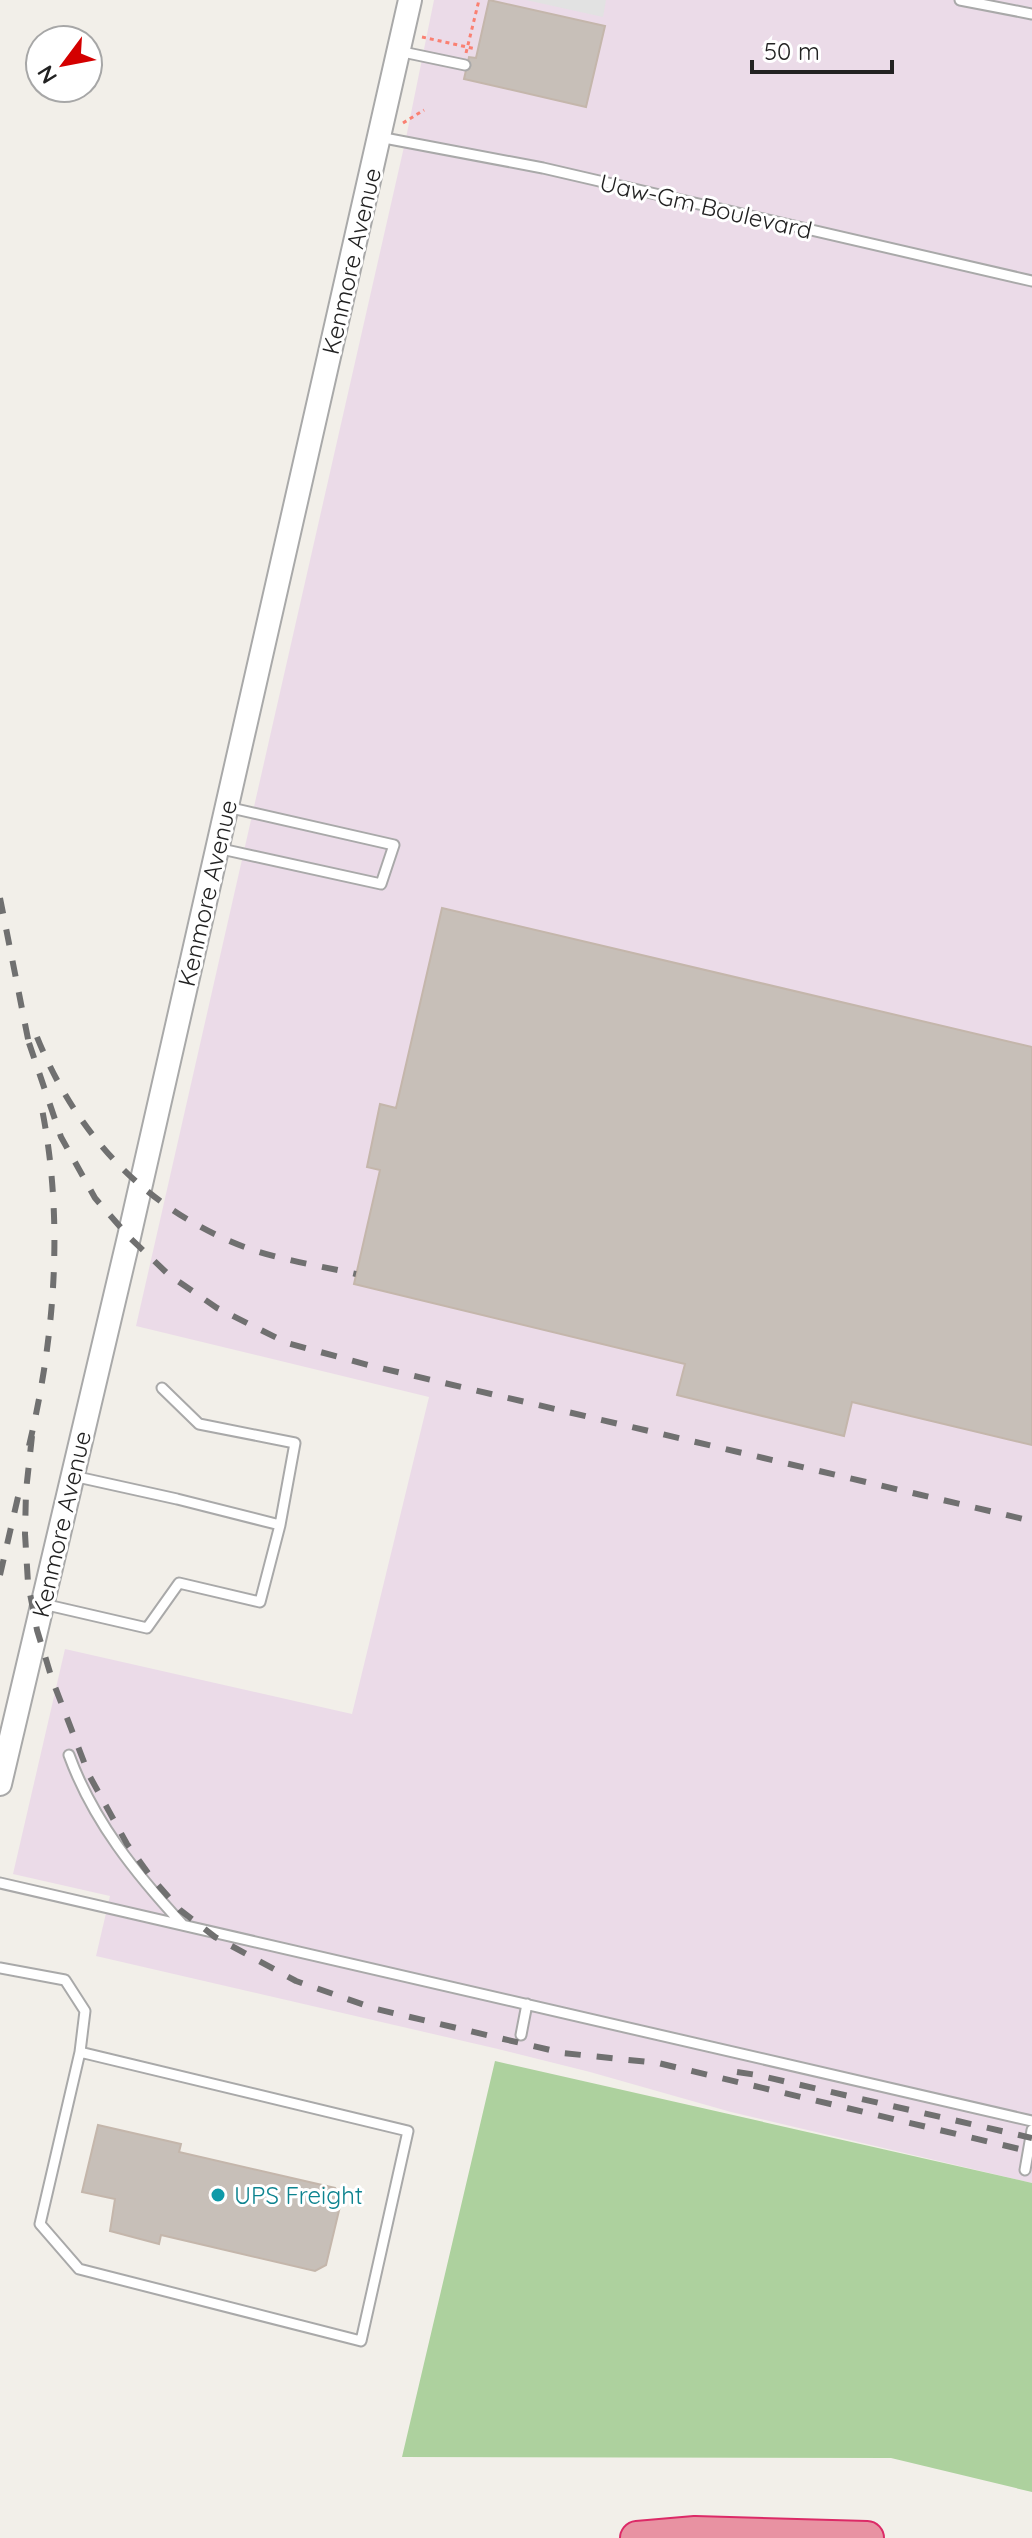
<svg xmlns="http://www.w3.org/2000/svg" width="1032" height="2538" font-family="Quicksand,sans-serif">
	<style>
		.industrial { fill: #ebdbe8 }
		.forest { fill: #add19e }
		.parking { fill: #e2e2e2 }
		.building { fill: #c7bfb8; stroke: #c4b6ab; stroke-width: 2 }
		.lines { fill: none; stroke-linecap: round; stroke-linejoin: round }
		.service-casing { stroke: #a9a9a9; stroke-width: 13 }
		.tertiary-casing { stroke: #a9a9a9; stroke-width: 26 }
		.motorway-casing { stroke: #dc2a67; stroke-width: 36 }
		.path { stroke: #fa8072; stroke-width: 3; stroke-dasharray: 4 4; stroke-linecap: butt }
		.service { stroke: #fff; stroke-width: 9 }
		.tertiary { stroke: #fff; stroke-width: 22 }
		.motorway { stroke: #e892a2; stroke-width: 32 }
		.rail { stroke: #707070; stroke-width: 6; stroke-dasharray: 16 16; stroke-linecap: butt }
		.culture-dot { fill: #0f9aa8; stroke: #fff; stroke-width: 3 }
		.labels { text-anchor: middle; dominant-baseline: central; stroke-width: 6; stroke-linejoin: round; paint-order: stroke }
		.street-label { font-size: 24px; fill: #222; stroke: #fff }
		.culture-label { font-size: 24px; fill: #0d838f; stroke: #fff; text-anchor: start }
	</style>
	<rect width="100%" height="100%" fill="#f2efe9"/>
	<!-- industrial -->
	<path class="industrial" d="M434,0H1032V2183L731,2112L590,2072L498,2049L96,1956L110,1896L13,1874L65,1649L352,1714L429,1397L136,1326L406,138Z"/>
	<!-- forest -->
	<path class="forest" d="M495,2061L1032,2183V2492L891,2458L402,2457Z"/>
	<!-- parking -->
	<path class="parking" d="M526,0H606L603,17Z"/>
	<!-- building -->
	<path class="building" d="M489,0L605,26L586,107L464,79L469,57L476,58Z
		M442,908L1032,1047V1445L852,1402L844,1436L677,1395L685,1364L354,1284L380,1170L367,1167L380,1104L396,1108Z
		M98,2125L181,2144L179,2152L335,2188L342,2198L326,2265L315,2271L161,2235L159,2244L110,2231L115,2199L82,2192Z"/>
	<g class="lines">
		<!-- service casing -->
		<g class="service-casing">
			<path id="service" d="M960,0L1032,14
				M398,51L465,65
				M379,137L543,168L1032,281
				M217,848L381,884L394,845L227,807
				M162,1388L199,1424L295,1443L280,1525
				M43,1604L147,1628L179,1583L260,1602L280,1525L177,1499L73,1476
				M69,1755C93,1821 136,1874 183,1925
				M0,1883L1032,2121
				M0,1968L65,1980L85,2011L80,2052L40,2224L79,2269L361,2341L408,2131L80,2052
				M521,2035L527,2004
				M1025,2170L1032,2130"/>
		</g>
		<!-- tertiary casing -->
		<g class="tertiary-casing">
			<path id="tertiary" d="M0,1784L129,1237L410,0"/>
		</g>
		<!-- motorway casing -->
		<g class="motorway-casing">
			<path id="motorway" d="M637,2538L695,2533L867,2538"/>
		</g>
		<!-- path -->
		<path class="path" d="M422,37L476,49
			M466,53L479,0
			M403,123L424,110"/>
		<!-- service -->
		<use href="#service" class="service"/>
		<!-- tertiary -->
		<use href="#tertiary" class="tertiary"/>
		<!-- motorway -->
		<use href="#motorway" class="motorway"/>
		<!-- rail -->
		<path class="rail" d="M0,898L31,1054
			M37,1037C73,1127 136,1199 225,1239C266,1258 312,1264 356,1274
			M29,1043L61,1137L95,1198L129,1237L169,1275L217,1308L287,1343L372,1366L1032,1521
			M32,1436L26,1491L25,1534L28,1583L37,1630L52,1679L89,1775L127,1844L151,1877L180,1910L215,1937L296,1981L376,2009L563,2053L658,2063L1032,2152
			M29,1446C55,1336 64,1221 42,1109
			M0,1575L18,1497
			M737,2072L757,2075L1032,2138"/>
	</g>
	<!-- markers -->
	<circle class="culture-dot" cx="218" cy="2195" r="8"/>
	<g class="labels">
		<!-- street labels -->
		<g class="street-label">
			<text transform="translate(706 206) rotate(13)">Uaw-Gm Boulevard</text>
			<text transform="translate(351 261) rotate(-77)">Kenmore Avenue</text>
			<text transform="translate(207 893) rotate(-77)">Kenmore Avenue</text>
			<text transform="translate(61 1524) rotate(-77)">Kenmore Avenue</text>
		</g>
		<!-- culture labels -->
		<g class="culture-label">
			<text x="234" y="2195">UPS Freight</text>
		</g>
	</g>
	<!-- north arrow -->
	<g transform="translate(64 64) rotate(238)"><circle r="38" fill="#ffffff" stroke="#a7a7a7" stroke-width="2"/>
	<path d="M0-6L14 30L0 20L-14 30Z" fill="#d40000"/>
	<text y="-12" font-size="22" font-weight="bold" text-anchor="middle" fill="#222222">N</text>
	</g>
	<!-- scale -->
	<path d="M752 60v12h140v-12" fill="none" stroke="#222222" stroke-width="4"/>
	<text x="764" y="60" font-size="24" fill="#222222" stroke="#ffffff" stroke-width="6" paint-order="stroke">50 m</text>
</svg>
